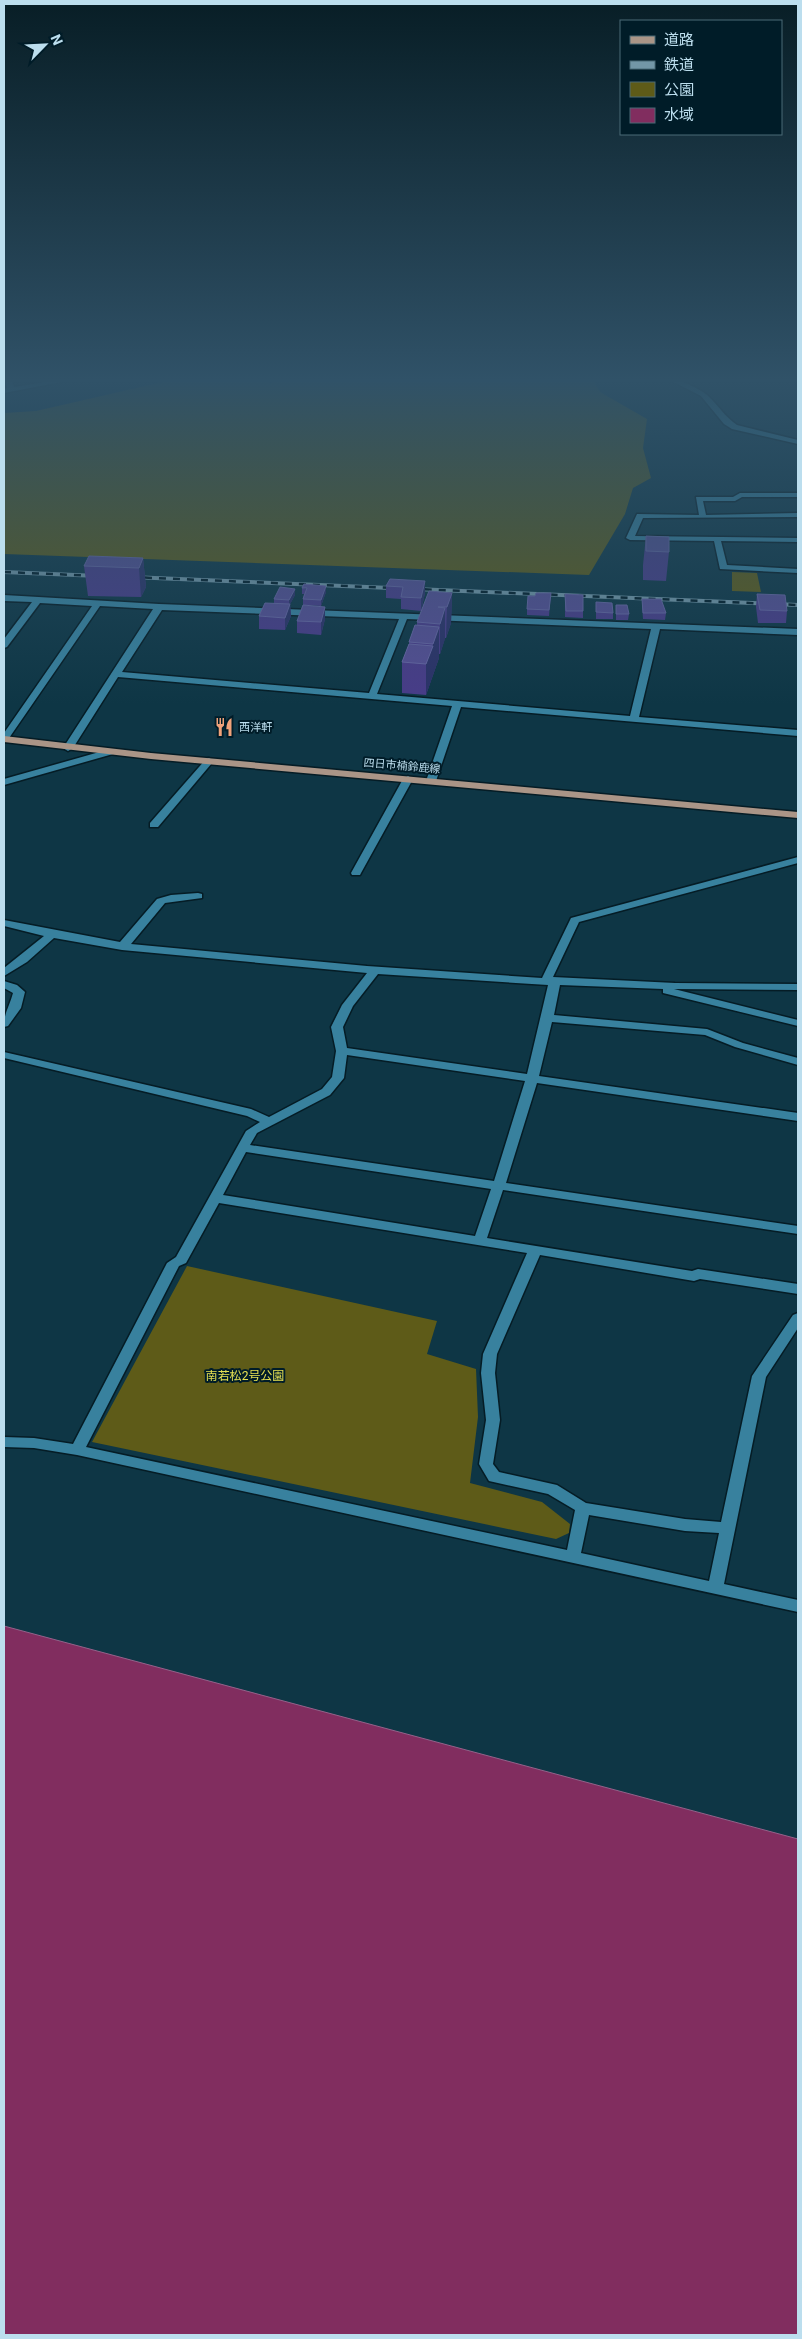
<svg xmlns="http://www.w3.org/2000/svg" width="802" height="2339" font-family="Roboto,'Noto Sans JP',sans-serif">
	<style>
		.green { fill: #5e5b18 }
		.water { fill: #812d5f; stroke: #93628a }
		.lines { fill: none; stroke-linecap: round; stroke-linejoin: round }
		.minor-casing { stroke: #051c25; stroke-width: 3 }
		.major-casing { stroke: #051c25; stroke-width: 3 }
		.minor { fill: #38819e; fill-rule: evenodd }
		.major { fill: #aa9587; fill-rule: evenodd }
		.rail-casing { stroke: #7397a7; stroke-width: 4 }
		.rail { stroke: #001c28; stroke-width: 2.5; stroke-dasharray: 7; stroke-linecap: butt }
		.wall { fill: #483c88 }
		.shaded-wall { fill: #2b3268 }
		.building { fill: #544e93; stroke: #6464a1 }
		.labels { text-anchor: middle; dominant-baseline: central; stroke-width: 4; stroke-linejoin: round; paint-order: stroke }
		.far-poi-label { font-size: 11px; fill: #bcdeee; stroke: #001c28; text-anchor: start }
		.far-street-label { font-size: 11px; fill: #bcdeee; stroke: #001c28 }
		.park-label { font-size: 12px; fill: #e5e052; stroke: #001c28 }
	</style>
	<rect width="100%" height="100%" fill="#0e3645"/>
	<!-- green -->
	<path class="green" d="M184,377H253L270,383L299,377H591L600,392L647,419L643,448L651,478L633,488L625,514L589,575L4,554V413L36,411Z
		M732,572L757,573L761,592L732,591Z
		M187,1266L437,1321L427,1354L476,1369L478,1417L470,1483L542,1502L570,1524L569,1533L556,1539L92,1442Z"/>
	<!-- water -->
	<path class="water" d="M4,1626L798,1839V2335H4Z"/>
	<g class="lines">
		<!-- minor casing -->
		<g class="minor-casing">
			<path id="minor" d="M5,377H11L14,387L75,377H87L4,393V389L7,388Z
				M664,377C673,376 699,388 707,395C718,405 725,417 737,425L798,440V444L732,429L724,424L701,396Z
				M740,493H798V497H742L735,501H703L706,515L798,513V517L643,518L635,536L798,538V542L721,541L727,565L798,569V573L720,569L714,541L630,540L626,538L637,514L699,515L696,497H733Z
				M4,595L159,604L798,629V635L660,629L639,717L798,730V736L461,707L436,781L431,784L426,781L452,706L118,677L73,748L68,751L63,748L153,609L100,606L7,741L4,742V733L92,606L40,603L7,647L4,648V639L32,602L4,601ZM162,610L399,619L369,693L122,672ZM407,619L651,629L630,716L377,694Z
				M110,749L113,750V754L4,785V779Z
				M209,758L214,761L212,763L158,827H150V823L206,759Z
				M408,776L413,779L361,873L360,875H352L351,873L403,779Z
				M798,857V863L579,922L553,977L675,983L798,984V990L674,989L798,1020V1026L663,993V989L560,985L554,1015L707,1029L743,1043L798,1058V1065L735,1047L705,1035L552,1022L539,1076L798,1113V1121L537,1083L506,1183L798,1226V1234L503,1190L487,1238L692,1271L698,1269L798,1284V1294L700,1279L694,1281L540,1255L497,1354L495,1373L500,1420L493,1464L499,1472L557,1485L586,1503L685,1519L721,1522L752,1376L793,1315L798,1313V1328L766,1377L724,1584L798,1600V1612L77,1455L34,1448L4,1447V1437L34,1438L73,1444L167,1263L176,1257L246,1131L260,1122L247,1116L4,1058V1052L251,1109L269,1117L322,1089L332,1077L336,1051L331,1027L342,1005L367,973L122,950L54,938L27,962L4,976V968L44,936L4,926V920L120,942L157,899L171,895L198,893L202,894V898L165,903L131,944L367,966L542,978L571,918ZM378,974L548,985L527,1074L347,1048L343,1027L353,1006ZM347,1055L525,1081L494,1181L250,1145L257,1133L330,1095L344,1078ZM246,1152L491,1189L475,1236L223,1195ZM219,1203L527,1253L483,1354L481,1373L486,1420L479,1464L489,1481L548,1494L575,1510L567,1550L86,1447L179,1266L186,1263ZM589,1515L685,1531L719,1533L709,1581L581,1553Z
				M4,981L17,985L25,992L21,1008L8,1026L4,1027C3,1015 10,1005 13,993L4,988Z"/>
		</g>
		<!-- major casing -->
		<g class="major-casing">
			<path id="major" d="M4,736L151,753L798,812V818L151,759L4,742Z"/>
		</g>
		<!-- minor -->
		<use href="#minor" class="minor"/>
		<!-- major -->
		<use href="#major" class="major"/>
		<!-- rail casing -->
		<g class="rail-casing">
			<path id="rail" d="M4,572L99,576
				M131,577L798,605"/>
		</g>
		<!-- rail -->
		<use href="#rail" class="rail"/>
	</g>
	<!-- wall -->
	<path class="wall" d="M646,536L669,552L666,581L643,580V565Z
		M143,558L146,587L141,597L88,596L84,566Z
		M390,579L425,593L421,611L401,609V599L386,598V586Z
		M302,588L326,592L321,606L303,605V599L304,594H302Z
		M451,592L452,593L451,623L446,638H445L440,654H439V658L426,695L402,693V662L409,644V642L417,625V622Z
		M551,593L549,616L527,615V609L535,596Z
		M565,594L583,595V618L565,617Z
		M757,594L787,611L786,623H758L756,607Z
		M295,595L290,604L291,616L285,630L259,629V616L274,603V599Z
		M642,599L666,613L665,620L643,619L642,605Z
		M596,602L613,613V619H596Z
		M616,605L629,614L628,620H616Z
		M325,619L321,635L297,633V621Z"/>
	<!-- shaded-wall -->
	<path class="shaded-wall" d="M143,558L146,587L141,597L139,568Z
		M425,581V593L421,611V598Z
		M326,586V592L321,606V600Z
		M295,589V595L289,606V600Z
		M452,593L451,623L446,638L447,607Z
		M290,604L291,616L285,630V618Z
		M325,607V619L321,635V622Z
		M445,608V639L440,654V624Z
		M439,627V658L426,695V664Z"/>
	<!-- building -->
	<path class="building" d="M646,536L669,537V552L646,551Z
		M89,556L143,558L139,568L84,566Z
		M390,579L425,581L421,598L401,597L403,587L386,586Z
		M304,584L326,586L321,600L303,599L307,588H302Z
		M280,587L295,589L289,600L274,599Z
		M429,591L452,593L447,607H438L445,608L440,624L417,622Z
		M536,593H551L549,610L527,609L528,596H535Z
		M565,594L583,595V611H566Z
		M757,594L785,595L787,611L760,610Z
		M642,599H661L666,613H643Z
		M596,602L612,603L613,613L596,612Z
		M265,603L290,604L285,618L259,616Z
		M303,605L325,607L321,622L297,621Z
		M616,605H627L629,614H616Z
		M415,625L439,627L433,644L409,642Z
		M409,644L433,646L426,664L402,662Z"/>
	<!-- sky -->
	<linearGradient id="sky" x2="0" y2="1"><stop stop-color="#081e26"/><stop offset="0.54" stop-color="#305268"/><stop offset="1" stop-color="#305268" stop-opacity="0"/></linearGradient>
	<rect width="802" height="704" fill="url(#sky)"/>
	<!-- icons -->
	<defs>
		<g id="restaurant-bare" transform="scale(1.5)"><path d="M-5-6h1v4h1v-4h1v4h1v-4h1v5L-1.5 .5V6h-2V.5L-5-1ZM5-6V6H3V1.5H1.5Q1.5-4 5-6Z" fill="#f0a27a" stroke="#001c28" stroke-width="2.5" paint-order="stroke"/></g>
	</defs>
	<g fill-rule="evenodd">
		<use href="#restaurant-bare" x="224" y="727"/>
	</g>
	<g class="labels">
		<!-- far-poi labels -->
		<g class="far-poi-label">
			<text x="239" y="727">西洋軒</text>
		</g>
		<!-- far-street labels -->
		<g class="far-street-label">
			<text transform="translate(402 766) rotate(5)">四日市楠鈴鹿線</text>
		</g>
		<!-- park labels -->
		<g class="park-label">
			<text x="245" y="1376">南若松2号公園</text>
		</g>
	</g>
	<!-- border -->
	<rect width="802" height="2339" fill="none" stroke="#bcdeee" stroke-width="10"/>
	<!-- legend -->
	<rect x="620" y="20" width="162" height="115" fill="#001c28" stroke="#4b6a77"/>
	<rect x="630" y="36" width="25" height="8" fill="#aa9587" stroke="#4b6a77"/>
	<text x="664" y="45" font-size="15" fill="#bcdeee">道路</text>
	<rect x="630" y="61" width="25" height="8" fill="#7397a7" stroke="#4b6a77"/>
	<text x="664" y="70" font-size="15" fill="#bcdeee">鉄道</text>
	<rect x="630" y="82" width="25" height="15" fill="#5e5b18" stroke="#4b6a77"/>
	<text x="664" y="95" font-size="15" fill="#bcdeee">公園</text>
	<rect x="630" y="108" width="25" height="15" fill="#812d5f" stroke="#4b6a77"/>
	<text x="664" y="120" font-size="15" fill="#bcdeee">水域</text>
	<!-- north arrow -->
	<g transform="translate(45 45) rotate(66)" stroke="#001c28" stroke-width="4" paint-order="stroke">
	<path d="M0-4L9 19L0 12L-9 19Z" fill="#bcdeee"/>
	<text y="-8" font-size="14" font-weight="bold" text-anchor="middle" fill="#bcdeee">N</text>
	</g>
</svg>
